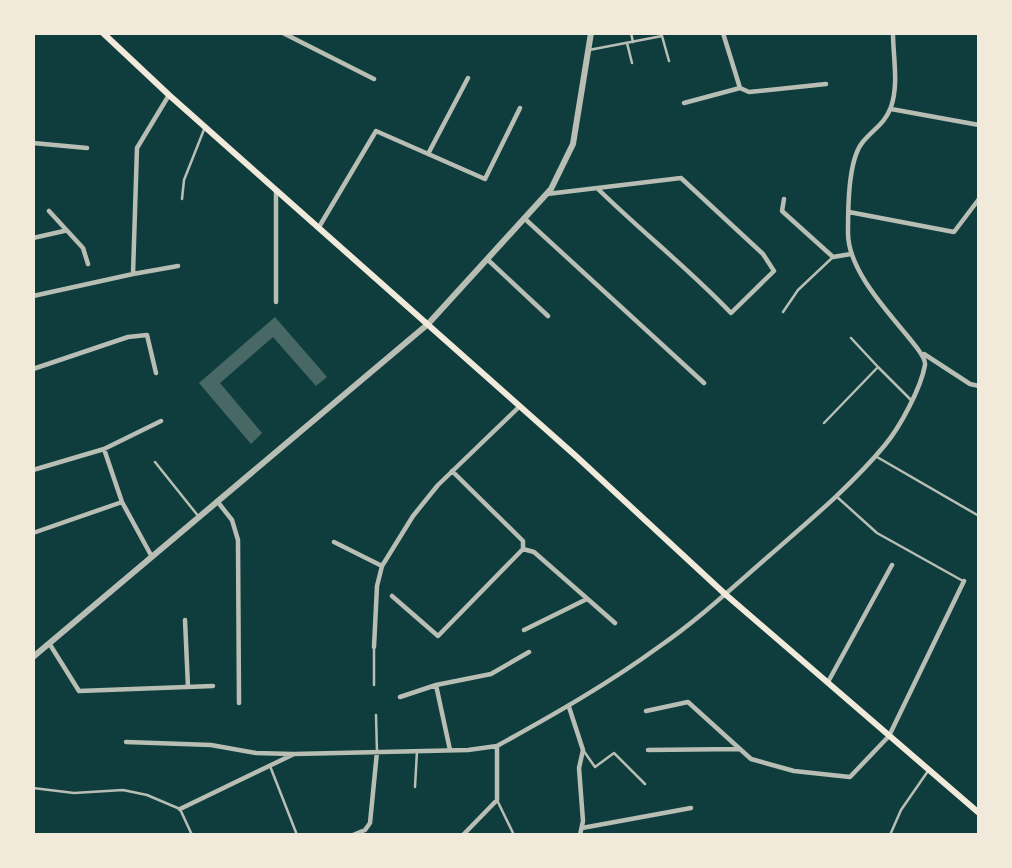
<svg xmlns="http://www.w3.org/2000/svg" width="1012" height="868" font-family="Signika,sans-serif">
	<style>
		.building { fill: #486865 }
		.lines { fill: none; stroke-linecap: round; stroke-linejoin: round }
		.service { stroke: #b8beb3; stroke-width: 2.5 }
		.minor { stroke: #b8beb3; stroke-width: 4.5 }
		.tertiary { stroke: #b8beb3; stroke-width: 6 }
		.secondary { stroke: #f1e9da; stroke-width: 6 }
	</style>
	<rect width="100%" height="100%" fill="#0f3d3e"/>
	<!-- building -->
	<path class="building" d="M275,317L327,377L316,386L273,337L220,383L262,433L251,444L199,383Z"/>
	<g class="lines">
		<!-- service -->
		<path class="service" d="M631,33L633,42
			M627,43L632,63
			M589,50L662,36L669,61
			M182,199L184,180L205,127
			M783,312L798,290L833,257
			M851,338L878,367
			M824,423L878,367L911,400
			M877,457L979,516
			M155,462L199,517
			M836,496L877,533L963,581
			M374,647V685
			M376,715L377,752
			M583,750L595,767L614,753L645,784
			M270,766L297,835
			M415,787L417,751
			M33,788L74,793L123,790L147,795L180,809L192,835
			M497,800L514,835
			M890,835L901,810L928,771"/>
		<!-- minor -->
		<path class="minor" d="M283,33L374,79
			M740,88L749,92L826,84
			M684,103L740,88L723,33
			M891,109L979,125
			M33,143L87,148
			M428,154L468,78
			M547,194L681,178L763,254L774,271L731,313C689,269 642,232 598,189
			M784,199L782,211L833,257L851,254
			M49,211L83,248L88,264
			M849,212L954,232L979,199
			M524,218L704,383
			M319,227L376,131L485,179L520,108
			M33,238L64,231
			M487,259L548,316
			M133,274L178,266
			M33,296L133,274L137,148L169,95
			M276,302V191
			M924,354L970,384L979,386
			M33,369L128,337L147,335L156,373
			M104,449L161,421
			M33,470L104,449L122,502L152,557
			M217,501L232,520L238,540L239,703
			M33,533L122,502
			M334,542L382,566
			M523,549L534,552L615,623
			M392,596L438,636L523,549V541L452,471
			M185,620L188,687
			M524,630L587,599
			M49,643L79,691L213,686
			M374,647L377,586L382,566L413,516L438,485L520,406
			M828,682L892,565
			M400,697L436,685
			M569,707L583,750L579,768L583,821L580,835
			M646,711L688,702L751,759L794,771L850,777L889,736L964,581
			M126,742L211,745L256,753L293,754
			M450,750L436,685L491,674L529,652
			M648,750L739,749
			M180,809L294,754L468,750L497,746
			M582,828L691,808
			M353,835L365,830L370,823L377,752
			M463,835L497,800V746C553,715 608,684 660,646C699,619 734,586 770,555C809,521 852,485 885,445C900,427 921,388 925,365C928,347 847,285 848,232C848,209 848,161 862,143C872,130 885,124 891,107C899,84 893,57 893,33"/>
		<!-- tertiary -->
		<path class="tertiary" d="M33,657L428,324L551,189L573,144L591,33"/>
		<!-- secondary -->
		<path class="secondary" d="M103,33L169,95L577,457L725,594L979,813"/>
	</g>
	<!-- border -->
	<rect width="1012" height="868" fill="none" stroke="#f1e9da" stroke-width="70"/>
</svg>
